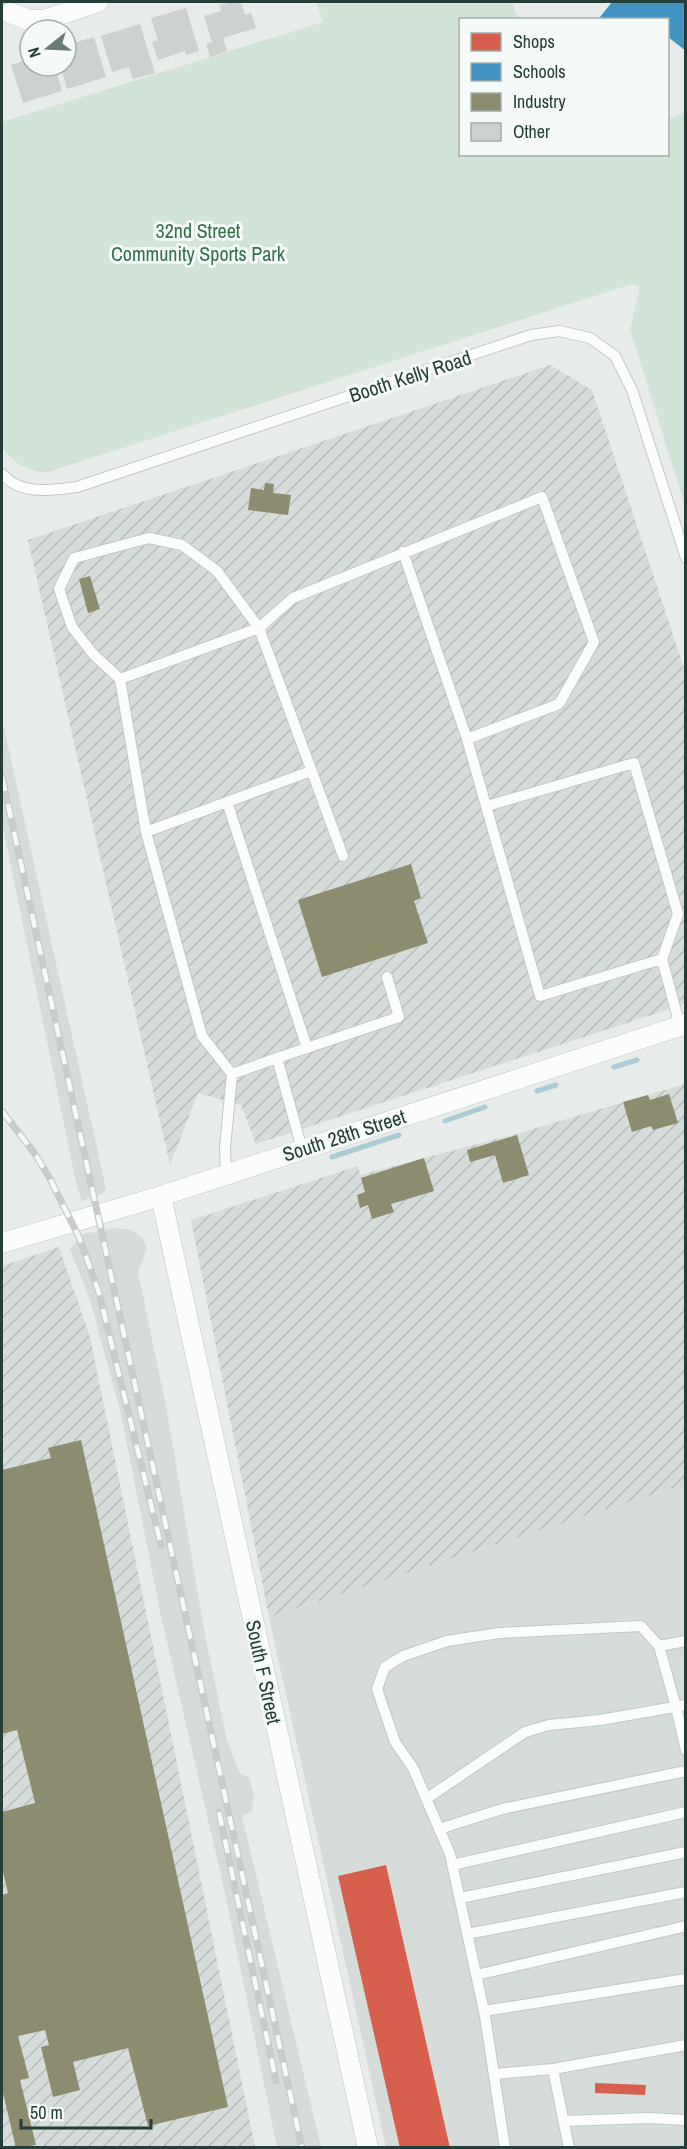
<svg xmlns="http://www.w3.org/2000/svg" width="687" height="2149" font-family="'Archivo Narrow',sans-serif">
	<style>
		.built { fill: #d5dcd9 }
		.industrial { fill: url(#industrial-furrows) }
		.green { fill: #d2e3d8 }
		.shops { fill: #d6604d }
		.schools { fill: #4393c3 }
		.industry { fill: #8c8c6e }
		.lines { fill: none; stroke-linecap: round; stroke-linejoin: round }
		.stream { stroke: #acccd5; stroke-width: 5 }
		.building { fill: #cdd2d0 }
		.lane-casing { stroke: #c4c8c6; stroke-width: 12 }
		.street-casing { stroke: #c4c8c6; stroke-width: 21 }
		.lane { stroke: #fbfcfc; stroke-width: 10 }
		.street { stroke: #fbfcfc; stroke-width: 20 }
		.rail-casing { stroke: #c8ccca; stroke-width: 7 }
		.rail { stroke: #f5f9f8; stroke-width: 4.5; stroke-dasharray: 14; stroke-linecap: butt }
		.labels { text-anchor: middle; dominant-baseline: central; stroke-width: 6; stroke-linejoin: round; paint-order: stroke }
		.park-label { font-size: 20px; fill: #337050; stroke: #f5f9f8 }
		.street-label { font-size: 20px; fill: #253d39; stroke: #f5f9f8 }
	</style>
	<defs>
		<pattern id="industrial-furrows" width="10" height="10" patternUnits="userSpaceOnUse" patternTransform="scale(1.5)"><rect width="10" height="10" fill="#d5dcd9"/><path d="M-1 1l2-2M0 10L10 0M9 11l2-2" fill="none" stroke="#b7bebb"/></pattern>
	</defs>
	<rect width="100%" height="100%" fill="#e7ebe9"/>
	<!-- built -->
	<path class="built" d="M2,719L106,1189L102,1194L82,1201L77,1187L2,823Z
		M115,1228L132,1230L143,1239L147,1248L138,1272L167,1411L203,1625L227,1741L240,1773L249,1778L254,1794L252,1811L242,1816L321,2147H277L225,1893L161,1616L121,1414L91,1303L70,1249L84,1234Z
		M685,1484V2147H386L269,1617Z"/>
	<!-- industrial -->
	<path class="industrial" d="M550,365L592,390L685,671V1004L256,1144L241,1105L198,1093L170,1165L28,540Z
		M685,1084V1484L269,1617L191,1220L358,1166L360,1175L516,1134Z
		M59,1247L90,1337L255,2147H2V1266Z"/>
	<!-- green -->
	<path class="green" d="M316,2H512L518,19L460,20V154H668V119L685,112V506L630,329L640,287L632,284L45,473C24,468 15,465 2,447V122L323,22Z"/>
	<!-- shops -->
	<path class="shops" d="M386,1865L450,2148H400L338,1876Z
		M595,2083L646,2085L645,2095L595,2093Z"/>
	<!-- schools -->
	<path class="schools" d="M612,2H686V51L668,37V20H602L600,17Z"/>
	<!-- industry -->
	<path class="industry" d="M265,483L274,484L273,493L291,495L288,515L248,510L251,488L264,490Z
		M90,576L100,609L88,613L79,579Z
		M411,864L421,898L414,901L428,943L322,977L298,900Z
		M669,1094L678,1123L653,1130L651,1126L632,1132L623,1102L648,1095L650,1100Z
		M517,1135L529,1175L503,1183L495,1155L470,1162L467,1150Z
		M424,1158L434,1191L391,1204L394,1212L372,1219L368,1205L360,1208L357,1195L365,1192L361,1178Z
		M81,1440L228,2107L148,2126L128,2048L73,2062L80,2090L53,2097L41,2047L49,2045L45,2030L18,2036L29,2078L20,2080L36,2145L16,2148L2,2089V1895L8,1893L2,1868V1812L35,1803L17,1730L2,1734V1470L51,1458L48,1448Z"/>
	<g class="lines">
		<!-- stream -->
		<path class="stream" d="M614,1067L637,1060
			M537,1091L556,1085
			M445,1121L485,1107
			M332,1157L399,1135"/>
	</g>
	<!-- building -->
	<path class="building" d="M232,2H241L245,15L251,13L256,28L223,38L227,51L210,57L206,44L212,42L204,16L221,11L220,5Z
		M186,8L199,51L186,55L185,51L158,60L152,42L158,40L151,18Z
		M140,24L155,73L133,79L129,67L112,72L101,36Z
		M94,37L106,77L67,89L62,71L67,69L66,45Z
		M30,59V66H55L62,91L23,103L11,65Z"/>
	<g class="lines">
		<!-- lane casing -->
		<g class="lane-casing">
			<path id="lane" d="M2,474C22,496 50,490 77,487L531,335L559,331L590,338L615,356L632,390L686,558
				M120,679L93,654L72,627L59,589L74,558L149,538L182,545L217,571L259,628L293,598L542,497L594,642L559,704L467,739L403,552
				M467,739L540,996L662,959L678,914L634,763L487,806
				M227,802L311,771
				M146,832L227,802L307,1048
				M662,959L680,1026
				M232,1074L277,1058
				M302,1149L277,1058L399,1017L387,977
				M226,1174L225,1148L232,1074L202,1036L146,832L120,679L259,628L343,856
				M659,1646L686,1641
				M426,1799L525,1732L549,1725L600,1720L686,1705
				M439,1829L502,1809L686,1771
				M452,1865L686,1812
				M460,1898L686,1852
				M467,1934L686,1892
				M476,1975L686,1926
				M484,2011L686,1979
				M553,2069L686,2045
				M494,2074L553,2069L569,2148
				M564,2121L648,2118L686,2120
				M505,2148L485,2016L450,1854L413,1768L395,1742L377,1689L385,1667L403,1656L447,1641L499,1633L641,1626L659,1646L676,1707L686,1750"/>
		</g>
		<!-- street casing -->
		<g class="street-casing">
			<path id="street" d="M10,13L29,20H44L98,2
				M161,1196L368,2148
				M2,1243L161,1196L686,1024"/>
		</g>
		<!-- lane -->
		<use href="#lane" class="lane"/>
		<!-- street -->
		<use href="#street" class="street"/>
		<!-- rail casing -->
		<g class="rail-casing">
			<path id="rail" d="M2,777L302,2148
				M2,1111L35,1154L49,1177L79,1237L99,1293L161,1545
				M219,1812L276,2081"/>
		</g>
		<!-- rail -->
		<use href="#rail" class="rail"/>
	</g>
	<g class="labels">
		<!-- park labels -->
		<g class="park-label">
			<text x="198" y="230">32nd Street<tspan x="198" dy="23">Community Sports Park</tspan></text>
		</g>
		<!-- street labels -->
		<g class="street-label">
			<text transform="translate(410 376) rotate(-18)">Booth Kelly Road</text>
			<text transform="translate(344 1135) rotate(-18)">South 28th Street</text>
			<text transform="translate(264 1672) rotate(78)">South F Street</text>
		</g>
	</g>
	<!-- border -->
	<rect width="687" height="2149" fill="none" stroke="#253d39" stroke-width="6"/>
	<!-- legend -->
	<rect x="459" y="18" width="210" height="138" fill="#f5f9f8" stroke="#a2aeac" stroke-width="1.5"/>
	<rect x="471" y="33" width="30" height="18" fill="#d6604d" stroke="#a2aeac" stroke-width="1.5"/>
	<text x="513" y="48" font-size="18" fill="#253d39">Shops</text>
	<rect x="471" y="63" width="30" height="18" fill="#4393c3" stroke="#a2aeac" stroke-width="1.5"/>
	<text x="513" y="78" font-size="18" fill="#253d39">Schools</text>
	<rect x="471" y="93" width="30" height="18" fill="#8c8c6e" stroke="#a2aeac" stroke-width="1.5"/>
	<text x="513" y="108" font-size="18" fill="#253d39">Industry</text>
	<rect x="471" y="123" width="30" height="18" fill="#cdd2d0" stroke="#a2aeac" stroke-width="1.5"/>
	<text x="513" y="138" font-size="18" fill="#253d39">Other</text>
	<!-- north arrow -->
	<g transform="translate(48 48) rotate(252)"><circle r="28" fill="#f5f9f8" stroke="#a2aeac" stroke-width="1.5"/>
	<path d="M0-4.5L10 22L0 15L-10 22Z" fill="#697a77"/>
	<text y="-9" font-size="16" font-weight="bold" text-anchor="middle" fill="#253d39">N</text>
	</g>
	<!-- scale -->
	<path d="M21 2119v9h130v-9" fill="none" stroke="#253d39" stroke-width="3"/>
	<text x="30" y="2119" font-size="18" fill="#253d39" stroke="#f5f9f8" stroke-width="4.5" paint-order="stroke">50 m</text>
</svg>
